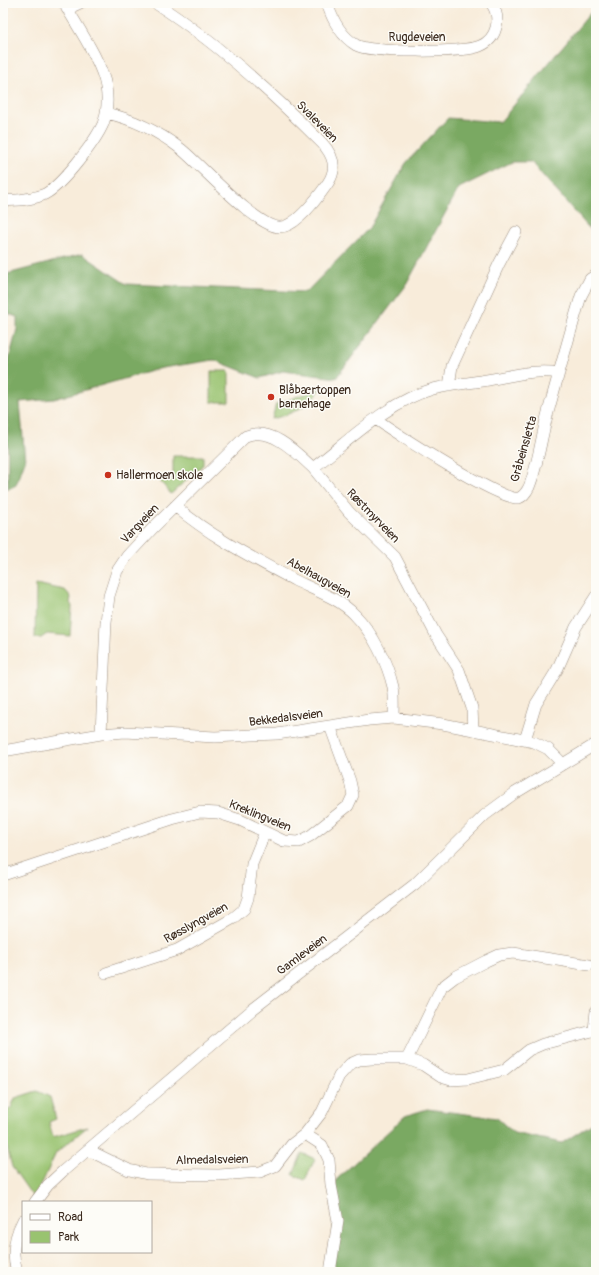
<svg xmlns="http://www.w3.org/2000/svg" width="599" height="1275" font-family="Pangolin,sans-serif">
	<style>
		.green { fill: #99c370; stroke: #6a7647 }
		.forest { fill: #7aa962; stroke: #5a6a40 }
		.lines { fill: none; stroke-linecap: round; stroke-linejoin: round }
		.minor-casing { stroke: #9a8b7c; stroke-width: 12 }
		.minor { stroke: #fff; stroke-width: 11 }
		.poi-dot { fill: #c8321e; stroke: #fdfcf7; stroke-width: 1.5 }
		.labels { text-anchor: middle; dominant-baseline: central; stroke-width: 3; stroke-linejoin: round; paint-order: stroke }
		.street-label { font-size: 12px; fill: #3b2a1e; stroke: #fdfcf7 }
		.poi-label { font-size: 12px; fill: #3b2a1e; stroke: #fdfcf7; text-anchor: start }
	</style>
	<rect width="100%" height="100%" fill="#fdfcf7"/>
	<filter id="ink" filterUnits="userSpaceOnUse"><feTurbulence type="fractalNoise" baseFrequency=".025" numOctaves="2"/><feDisplacementMap in="SourceGraphic" scale="8" xChannelSelector="R" yChannelSelector="G"/><feConvolveMatrix kernelMatrix="1 2 1 2 8 2 1 2 1" color-interpolation-filters="sRGB"/></filter>
	<filter id="wash" filterUnits="userSpaceOnUse"><feTurbulence type="fractalNoise" baseFrequency=".012" numOctaves="4" result="noise"/><feDisplacementMap in="SourceGraphic" scale="16" xChannelSelector="R" yChannelSelector="G"/><feGaussianBlur stdDeviation="0.9" result="paint"/><feColorMatrix in="noise" values="0 0 0 0 0 0 0 0 0 0 0 0 0 0 0 0 0 1.4 0 .05"/><feComposite in="paint" operator="in"/></filter>
	<g filter="url(#wash)">
		<rect width="100%" height="100%" fill="#f8ecda"/>
		<!-- green -->
		<path class="green" d="M211,371H229V402H211Z
			M321,388C310,406 292,414 272,419L276,404Z
			M173,456H203V465L171,494L159,480L160,478L173,477Z
			M36,584L65,590L71,597L70,603L72,606L70,636L47,634L41,638H35Z
			M37,1091L50,1097L56,1119L49,1122L53,1137L87,1127L56,1153L42,1183L33,1197L12,1167L3,1131V1114L11,1108L15,1098Z
			M302,1153L315,1159L305,1180L293,1175Z"/>
		<!-- forest -->
		<path class="forest" d="M596,6V236L531,162H512L459,188L405,287L336,378L283,371L260,378L214,360L162,368L54,399L20,402L25,461L16,485L8,489L7,408L4,378L17,329V317L6,313L7,274L82,254L126,284L306,292L369,228L406,163L448,118L500,122Z
			M427,1109L497,1118L514,1133L562,1143L596,1121V1272H332L336,1180L405,1116Z"/>
	</g>
	<g filter="url(#ink)">
		<g class="lines">
			<!-- minor casing -->
			<g class="minor-casing">
				<path id="minor" d="M327,3C332,19 341,36 356,45C369,53 465,53 480,46C497,39 502,18 491,3
					M67,9L80,3
					M106,113C133,119 159,132 181,149C202,166 257,228 280,227C296,227 319,196 328,183C338,168 333,155 322,143C273,94 214,40 155,3
					M3,201C17,200 32,200 45,194C62,185 95,142 103,124C107,113 108,99 106,87C102,62 77,26 64,3
					M449,386L452,366L499,264L516,232
					M376,419C393,432 504,503 519,498C524,496 527,491 529,487C538,465 541,439 547,416C558,376 569,336 581,296L590,279L596,275
					M175,506C210,536 253,558 294,580C314,590 339,598 355,615C373,633 387,662 393,687C395,697 394,708 394,718
					M473,730L472,708L459,670L436,635L395,557L349,512L313,468C350,440 387,402 433,389C452,384 473,383 493,379C516,375 536,369 559,373
					M101,734L106,622L109,596L117,571L127,556L153,528L246,436C271,426 296,452 313,468
					M525,740L536,704L557,670L576,627L596,596
					M3,751L101,734L125,732L215,737L252,735L277,734L369,720L394,718L443,724L534,742L548,749L563,764
					M3,875L172,819L200,812L218,813L240,820L284,841L299,842L310,836L348,806L353,795L350,781L330,726
					M106,973L177,950L232,919L244,909L248,898L252,864L265,832
					M594,1030L596,1011
					M407,1059L442,987L455,977L486,961L499,955L513,953L589,965
					M305,1134L322,1145L329,1160L331,1185L338,1221L330,1272
					M88,1150L129,1170L147,1174L219,1175L260,1172L275,1166L292,1144L305,1134L322,1112L339,1076L350,1064L359,1060L372,1059H407L423,1065L441,1077L451,1080L468,1079L504,1070L529,1050L543,1044L596,1030
					M35,1202L48,1185L63,1171L253,1009L415,884L485,815L515,793L596,744
					M17,1272C11,1253 14,1237 23,1220"/>
			</g>
			<!-- minor -->
			<use href="#minor" class="minor"/>
		</g>
	</g>
	<!-- markers -->
	<g class="poi-dot">
		<circle cx="271" cy="397" r="4"/>
		<circle cx="108" cy="475" r="4"/>
	</g>
	<g class="labels">
		<!-- street labels -->
		<g class="street-label">
			<text x="417" y="37">Rugdeveien</text>
			<text transform="translate(317 122) rotate(45)">Svaleveien</text>
			<text transform="translate(524 449) rotate(-74)">Gråbeinsletta</text>
			<text transform="translate(373 516) rotate(46)">Røstmyrveien</text>
			<text transform="translate(140 524) rotate(-47)">Vargveien</text>
			<text transform="translate(319 578) rotate(29)">Abelhaugveien</text>
			<text transform="translate(286 718) rotate(-7)">Bekkedalsveien</text>
			<text transform="translate(260 816) rotate(22)">Kreklingveien</text>
			<text transform="translate(196 923) rotate(-29)">Røsslyngveien</text>
			<text transform="translate(302 955) rotate(-37)">Gamleveien</text>
			<text transform="translate(212 1160) rotate(-1)">Almedalsveien</text>
		</g>
		<!-- poi labels -->
		<g class="poi-label">
			<text x="279" y="390">Blåbærtoppen<tspan x="279" dy="14">barnehage</tspan></text>
			<text x="116" y="475">Hallermoen skole</text>
		</g>
	</g>
	<!-- margin -->
	<rect width="599" height="1275" fill="none" stroke="#fdfcf7" stroke-width="16"/>
	<!-- legend -->
	<rect x="22" y="1201" width="130" height="52" fill="#fdfcf7" stroke="#afa8a0"/>
	<rect x="30" y="1214" width="20" height="6" fill="#ffffff" stroke="#afa8a0"/>
	<text x="58" y="1221" font-size="12" fill="#3b2a1e">Road</text>
	<rect x="30" y="1231" width="20" height="12" fill="#99c370" stroke="#afa8a0"/>
	<text x="58" y="1241" font-size="12" fill="#3b2a1e">Park</text>
</svg>
